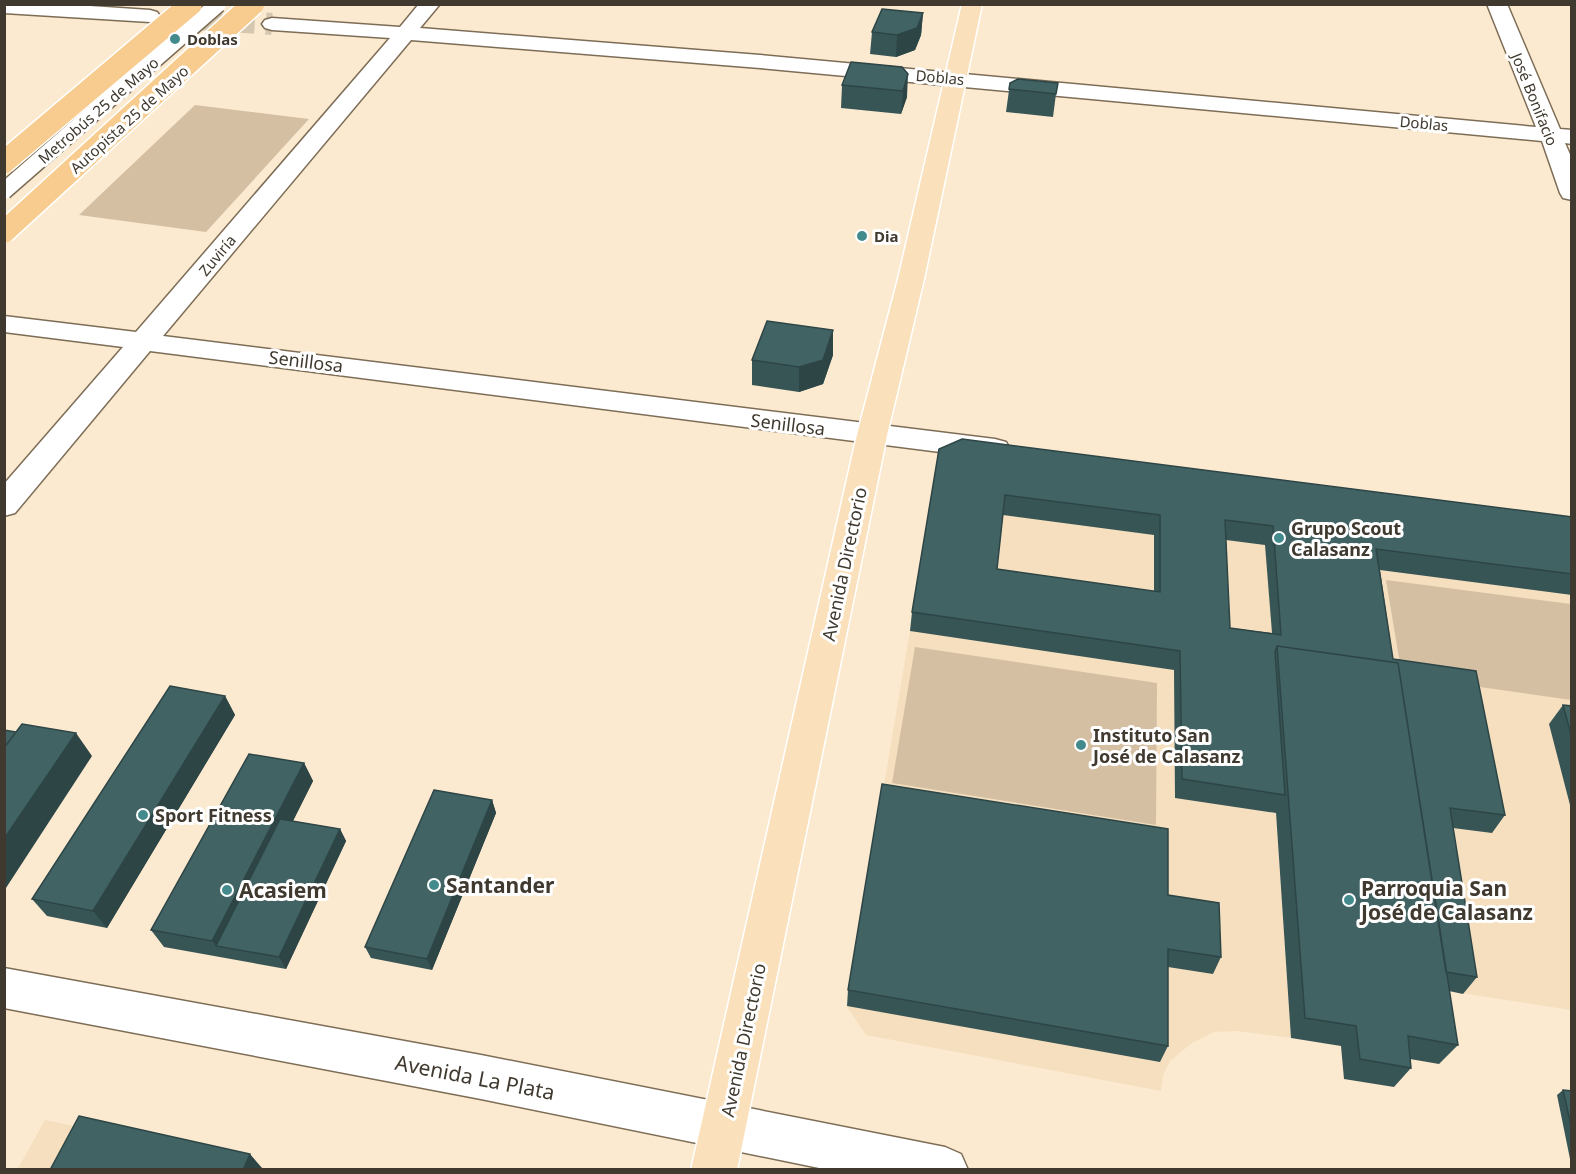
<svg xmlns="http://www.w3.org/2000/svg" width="1576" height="1174" font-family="'Noto Sans',sans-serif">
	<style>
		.built { fill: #f5dfbf }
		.green { fill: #d4bfa3 }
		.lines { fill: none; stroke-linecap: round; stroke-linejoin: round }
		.street-tunnel { stroke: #d6c7b0; stroke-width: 22; stroke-dasharray: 22 11; stroke-linecap: butt }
		.street-casing { stroke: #7d6d56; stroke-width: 3 }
		.secondary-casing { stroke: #7d6d56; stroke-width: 3 }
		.primary-casing { stroke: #fff; stroke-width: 3 }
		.street { fill: #fff; fill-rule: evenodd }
		.secondary { fill: #fff; fill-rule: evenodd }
		.primary { fill: #fae0bb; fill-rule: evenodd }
		.lane-bridge-casing { stroke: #7d6d56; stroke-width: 19; stroke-linecap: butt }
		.highway-bridge-casing { stroke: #fff; stroke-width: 25; stroke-linecap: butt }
		.lane-bridge { stroke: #fff; stroke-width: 16 }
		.highway-bridge { stroke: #f7cc8e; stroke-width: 22 }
		.wall { fill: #385556; fill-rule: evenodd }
		.shaded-wall { fill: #2e4546 }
		.building { fill: #416364; stroke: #2e4546; stroke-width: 1.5; fill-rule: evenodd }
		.poi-dot { fill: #428a8b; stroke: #fff; stroke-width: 2 }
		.labels { text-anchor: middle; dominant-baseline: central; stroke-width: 6; stroke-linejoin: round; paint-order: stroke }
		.far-poi-label { font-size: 15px; font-weight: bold; fill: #40392f; stroke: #fff; text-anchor: start }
		.far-street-label { font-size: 15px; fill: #40392f; stroke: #fff }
		.street-label { font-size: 18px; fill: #40392f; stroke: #fff }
		.poi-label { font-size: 18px; font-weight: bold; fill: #40392f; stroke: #fff; text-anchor: start }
		.near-poi-label { font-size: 21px; font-weight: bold; fill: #40392f; stroke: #fff; text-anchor: start }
		.near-street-label { font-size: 21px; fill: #40392f; stroke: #fff }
	</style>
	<rect width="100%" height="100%" fill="#fcead0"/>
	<!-- built -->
	<path class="built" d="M937,469L1571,538V1010L1428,988L1266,671L1291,1038L1237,1031L1214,1032L1192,1043L1170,1061L1163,1075L1161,1091L866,1035L847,1007Z
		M45,1120L95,1130L272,1169L17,1170Z"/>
	<!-- green -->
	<path class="green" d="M195,105L309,119L206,232L79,215Z
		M1386,580L1571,604V700L1402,676Z
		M915,647L1157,683L1156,825L892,783Z"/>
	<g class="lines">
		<!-- street-tunnel -->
		<path class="street-tunnel" d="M167,17L272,24"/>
		<!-- street casing -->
		<g class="street-casing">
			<path id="street" d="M4,4H60L150,10L157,12L160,16L157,20L150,22L4,13Z
				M419,4H440L420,28L760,55L1536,127L1487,4H1507L1560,129L1572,130V144L1565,143L1572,159V200L1563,198L1560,193L1542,141L760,68L411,40L163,336L995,439L1006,442L1010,449L1006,456L995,459L150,351L15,513L4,516V484L123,347L4,332V316L136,332L390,38L272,30L265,28L262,24L265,20L272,18L400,27Z"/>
		</g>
		<!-- secondary casing -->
		<g class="secondary-casing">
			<path id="secondary" d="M4,968L481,1055L945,1147L961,1154L968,1170H829L481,1099L4,1008Z"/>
		</g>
		<!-- primary casing -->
		<g class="primary-casing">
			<path id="primary" d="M962,4H982L924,279L887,435L737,1170H691L857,435L898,279Z"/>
		</g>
		<!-- street -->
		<use href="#street" class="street"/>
		<!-- secondary -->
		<use href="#secondary" class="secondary"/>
		<!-- primary -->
		<use href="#primary" class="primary"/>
		<!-- lane-bridge casing -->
		<g class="lane-bridge-casing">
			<path id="lane-bridge" d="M4,191L218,4"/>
		</g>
		<!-- highway-bridge casing -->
		<g class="highway-bridge-casing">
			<path id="highway-bridge" d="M4,162L191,4
				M4,232L253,4"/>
		</g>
		<!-- lane-bridge -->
		<use href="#lane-bridge" class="lane-bridge"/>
		<!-- highway-bridge -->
		<use href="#highway-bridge" class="highway-bridge"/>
	</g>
	<!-- wall -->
	<path class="wall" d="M923,13L921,35L915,50L896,57L870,54L872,32Z
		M902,67L907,97L901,114L841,108L842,85Z
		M1010,83L1056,94L1053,117L1006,112Z
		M833,330V355L823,384L799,392L752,385V360Z
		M939,449L1572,517V595L1380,570L1393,659L1505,815L1492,833L1453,828L1477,977L1463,994L1449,991L1458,1045L1439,1064L1410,1059L1411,1068L1394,1087L1344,1079L1341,1046L1291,1038L1276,813L1175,798L1174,670L910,631L912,612ZM1003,515L1154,535V591L997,569ZM1226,540L1265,545L1272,633L1230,628Z
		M225,696L235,715L107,928L47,916L32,899Z
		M1563,705L1572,706V805H1570L1549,724Z
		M304,763L313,781L293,821L340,829L346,841L286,969L164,947L151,930Z
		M492,800L496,813L432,970L371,958L365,947Z
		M1168,895L1221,957L1213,974L1168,967V1046L1160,1062L847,1006L848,990Z
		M1563,1090L1572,1091V1160L1570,1159L1557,1095Z"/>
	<!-- shaded-wall -->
	<path class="shaded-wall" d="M923,13L921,35L915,50L896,57L897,35Z
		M908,74L907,97L901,114L903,91Z
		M833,330V355L823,384L799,392V367Z
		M225,696L235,715L107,928L93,911Z
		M76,733L92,756L4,891V839Z
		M304,763L313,781L229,948L216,946L212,941Z
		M492,800L496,813L432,970L427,959Z
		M340,829L346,841L286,969L279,957Z
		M250,1154L262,1168V1170H243Z"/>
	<!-- building -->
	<path class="building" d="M882,9L923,13L917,28L897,35L872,32Z
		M851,62L902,67L908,74L903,91L842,85Z
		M1018,79L1058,83L1056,94L1009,89L1010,83Z
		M767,321L833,330L823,360L799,367L752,360Z
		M962,439L1572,517V574L1376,549L1393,659L1476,671L1505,815L1450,808L1477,977L1446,972L1398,663L1277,646L1275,652L1285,795L1182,779L1180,651L912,612L939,449ZM1005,495L1160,515V592L997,569ZM1225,520L1273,526L1281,635L1230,628Z
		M1277,646L1398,663L1458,1045L1408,1036L1411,1068L1360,1059L1356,1026L1305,1018Z
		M170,686L225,696L93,911L32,899Z
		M1563,705L1572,706V738Z
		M22,724L76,733L4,839V748Z
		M4,730L16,732L4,748Z
		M249,754L304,763L212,941L151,930Z
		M882,784L1168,829V895L1219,903L1221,957L1168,949V1046L848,990Z
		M434,790L492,800L427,959L365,947Z
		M280,819L340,829L279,957L216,946Z
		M1563,1090L1572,1091V1130Z
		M79,1116L250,1154L243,1170H50Z"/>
	<!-- markers -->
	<g class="poi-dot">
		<circle cx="175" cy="39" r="6"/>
		<circle cx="862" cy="236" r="6"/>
		<circle cx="1279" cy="538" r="6"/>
		<circle cx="1081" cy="745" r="6"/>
		<circle cx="143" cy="815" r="6"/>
		<circle cx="434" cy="885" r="6"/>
		<circle cx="227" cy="890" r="6"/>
		<circle cx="1349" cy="900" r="6"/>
	</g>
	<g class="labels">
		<!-- far-poi labels -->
		<g class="far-poi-label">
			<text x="187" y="39">Doblas</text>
			<text x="874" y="236">Dia</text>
		</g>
		<!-- far-street labels -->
		<g class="far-street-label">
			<text transform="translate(940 77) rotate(5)">Doblas</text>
			<text transform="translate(1535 99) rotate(68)">José Bonifacio</text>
			<text transform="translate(98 110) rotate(-41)">Metrobús 25 de Mayo</text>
			<text transform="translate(129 119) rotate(-42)">Autopista 25 de Mayo</text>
			<text transform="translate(1424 123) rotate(5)">Doblas</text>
			<text transform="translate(217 255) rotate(-50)">Zuviría</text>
		</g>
		<!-- street labels -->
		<g class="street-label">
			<text transform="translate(306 361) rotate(7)">Senillosa</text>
			<text transform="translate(788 424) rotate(7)">Senillosa</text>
			<text transform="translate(844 564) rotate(-78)">Avenida Directorio</text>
			<text transform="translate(743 1040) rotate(-78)">Avenida Directorio</text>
		</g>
		<!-- poi labels -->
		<g class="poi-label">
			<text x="1291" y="528">Grupo Scout<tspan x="1291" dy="21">Calasanz</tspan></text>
			<text x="1093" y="735">Instituto San<tspan x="1093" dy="21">José de Calasanz</tspan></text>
			<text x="155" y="815">Sport Fitness</text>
		</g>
		<!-- near-poi labels -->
		<g class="near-poi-label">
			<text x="446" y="885">Santander</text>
			<text x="1361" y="888">Parroquia San<tspan x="1361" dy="24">José de Calasanz</tspan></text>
			<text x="239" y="890">Acasiem</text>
		</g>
		<!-- near-street labels -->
		<g class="near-street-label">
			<text transform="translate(475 1077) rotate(11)">Avenida La Plata</text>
		</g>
	</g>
	<!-- border -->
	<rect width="1576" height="1174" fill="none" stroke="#40392f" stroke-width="12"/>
</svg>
